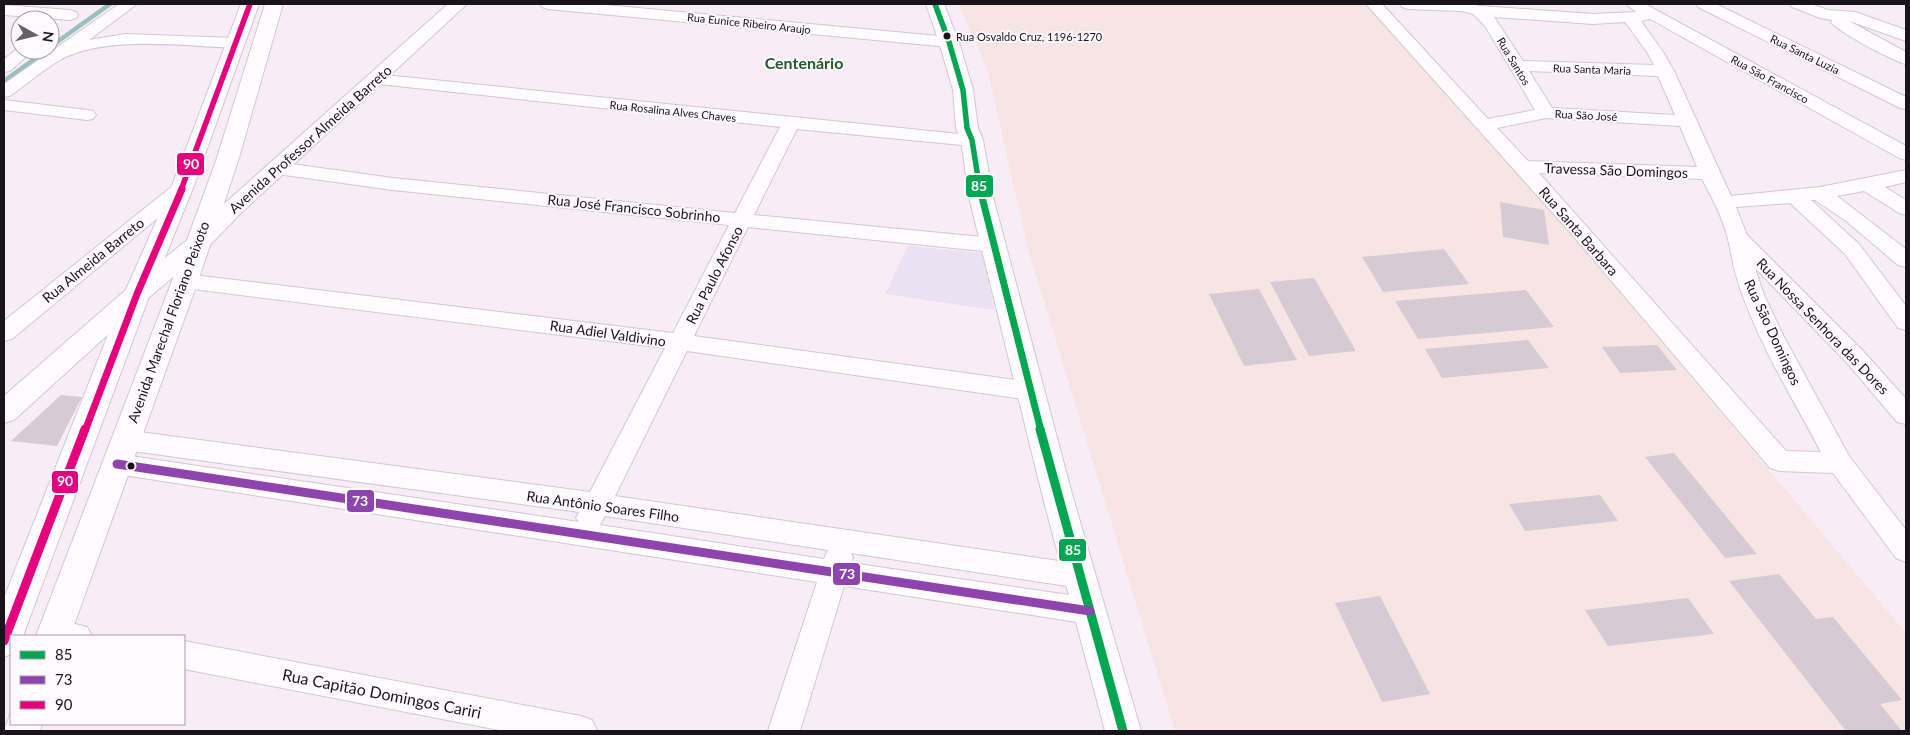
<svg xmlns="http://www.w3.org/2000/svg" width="1910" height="735" font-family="Lato,sans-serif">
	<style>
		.industrial { fill: #f7e5e4 }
		.education { fill: #ebe1f2 }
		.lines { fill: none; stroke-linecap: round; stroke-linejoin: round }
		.stream { stroke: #9bbec0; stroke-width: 4.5 }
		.building { fill: #d6cad5 }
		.minor-casing { stroke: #d2c8d1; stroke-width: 2 }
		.tertiary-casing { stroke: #d2c8d1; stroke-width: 2 }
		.secondary-casing { stroke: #d2c8d1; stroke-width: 2 }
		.primary-casing { stroke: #d2c8d1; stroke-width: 2 }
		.minor { fill: #fefcfe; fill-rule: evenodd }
		.tertiary { fill: #fefcfe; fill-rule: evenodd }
		.secondary { fill: #fefcfe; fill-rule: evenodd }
		.primary { fill: #fefcfe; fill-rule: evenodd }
		.bus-1-far2-casing { stroke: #fffafe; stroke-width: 8 }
		.bus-1-far1-casing { stroke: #fffafe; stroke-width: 11 }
		.bus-1-casing { stroke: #fffafe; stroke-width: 12 }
		.bus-2-casing { stroke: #fffafe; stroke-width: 12 }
		.bus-3-far2-casing { stroke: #fffafe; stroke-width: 8 }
		.bus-3-far1-casing { stroke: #fffafe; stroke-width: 11 }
		.bus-3-casing { stroke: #fffafe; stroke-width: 12 }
		.bus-1-far2 { stroke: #00a651; stroke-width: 5.5 }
		.bus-1-far1 { stroke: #00a651; stroke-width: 7 }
		.bus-1 { stroke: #00a651; stroke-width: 9 }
		.bus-2 { stroke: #8e44ad; stroke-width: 9 }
		.bus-3-far2 { stroke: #e5007d; stroke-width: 5.5 }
		.bus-3-far1 { stroke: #e5007d; stroke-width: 7 }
		.bus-3 { stroke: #e5007d; stroke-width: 9 }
		.bus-dot { fill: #1b131b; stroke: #fffafe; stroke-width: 2 }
		.labels { text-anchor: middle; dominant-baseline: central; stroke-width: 4; stroke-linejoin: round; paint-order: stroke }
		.far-street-label { font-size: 11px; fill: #1b131b; stroke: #fffafe }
		.far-bus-label { font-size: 11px; fill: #1b131b; stroke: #fffafe; text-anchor: start }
		.street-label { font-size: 14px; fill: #1b131b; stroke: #fffafe }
		.far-district-label { font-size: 16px; font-weight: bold; fill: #225a27; stroke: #fffafe }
		.near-street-label { font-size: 16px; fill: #1b131b; stroke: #fffafe }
		.line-badge { stroke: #fffafe; stroke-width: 2 }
		.badge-label { font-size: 14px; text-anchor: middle; font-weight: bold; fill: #fff }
	</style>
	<rect width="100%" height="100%" fill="#f8ecf7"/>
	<!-- industrial -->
	<path class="industrial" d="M959,4H1368L1461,104L1906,633V731H1175L1028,249L987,68Z"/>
	<!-- education -->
	<path class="education" d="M908,246L983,253L994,310L885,294Z"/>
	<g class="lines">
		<!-- stream -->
		<path class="stream" d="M50,47L110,4
			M4,81L47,50"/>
	</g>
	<!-- building -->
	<path class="building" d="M1500,202L1544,210L1549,245L1503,237Z
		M1444,249L1469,284L1383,292L1362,257Z
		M1314,278L1356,351L1309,356L1270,282Z
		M1259,289L1297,360L1244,366L1209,294Z
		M1526,290L1554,327L1418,339L1395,301Z
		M1528,340L1549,368L1442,378L1425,349Z
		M1657,345L1677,370L1620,373L1602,347Z
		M61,395L82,397L57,446L11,441Z
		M1674,453L1757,554L1725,558L1645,457Z
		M1600,495L1618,521L1525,531L1509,504Z
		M1779,574L1816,619L1833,617L1902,700L1880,704L1902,731H1846L1729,581Z
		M1380,596L1430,694L1382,702L1335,603Z
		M1688,598L1714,634L1608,646L1585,610Z"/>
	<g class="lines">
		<!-- minor casing -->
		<g class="minor-casing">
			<path id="minor" d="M119,4H137L89,40L125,34L235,38L241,39L243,43L241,47L235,48C185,46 105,35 60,60C43,70 27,84 10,96L4,97V84Z
				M540,4H595L949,37L955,38L957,42L955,46L949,47L548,9L542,7Z
				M1366,4H1382L1488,119L1535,110L1485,26L1473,14L1461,11L1408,9L1402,7L1400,4H1471L1480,6L1593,14L1636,12L1626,4H1645L1906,146V160L1899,158L1650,19L1641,21L1663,52L1674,71L1731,196L1820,187L1906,170V182L1885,187L1906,200V215L1899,213L1864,191L1837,196L1906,249V267L1898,265L1846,221L1815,200H1811L1859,244L1906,306V330L1898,328L1845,254L1790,203L1736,207L1747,235L1864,352L1906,399V424L1897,422L1848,364L1755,268L1764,295L1784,337L1849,456L1906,530V562L1896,558L1833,473L1779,471L1770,468L1576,239ZM1494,17L1593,24L1625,22L1647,52L1654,65L1523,61ZM1529,71L1658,76L1675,115L1552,108ZM1546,118L1680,126L1697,167L1528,161L1497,128ZM1539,173L1702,179C1712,198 1723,218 1728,239C1732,258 1735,276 1742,294C1762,349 1794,401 1821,452L1786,451Z
				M1696,4H1716L1906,97V109L1900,108L1698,7Z
				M1790,4H1811L1828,10L1855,12L1906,30V41L1849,21L1906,52V64C1893,61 1838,32 1831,22L1832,20L1820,18L1792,7Z
				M4,5L70,10L76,12L78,15L76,18L70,20L4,15Z
				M20,47V50H34L10,71L4,72V59Z
				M375,74L979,136L981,140L979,144L972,146L797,129L754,215L993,238L1000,240L1004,245L1000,250L993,252L748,227L694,336L1031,382L1040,385L1043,391L1040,397L1031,400L687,351L615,496L1080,564L1090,567L1094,576L1090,585L1080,588L851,553L853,557L851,563L1090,598L1100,602L1105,611L1100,620L1090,624L844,586L800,731H768L817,582L117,474L108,471L104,464L108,457L117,454L579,522L576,518L579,512L125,450L116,447L112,440L116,433L125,430L590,492L665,348L185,288L177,286L174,281L177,276L185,274L673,333L729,225L393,190L277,174L270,172L267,168L270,164L277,162L393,178L735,213L780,127L369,83L366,79L369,75ZM605,516L828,550L824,559L600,525Z
				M4,100L87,110L93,111L96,115L93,119L87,120L4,110Z
				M182,182L189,184L192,188L189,192L12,339L4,341V321L175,184Z
				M55,619L87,627L92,636H42L40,632L45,623Z
				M184,641L581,716L592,720L597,731H504L184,669Z"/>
		</g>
		<!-- tertiary casing -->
		<g class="tertiary-casing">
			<path id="tertiary" d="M926,4H944L959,42L973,90L978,128L983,140L993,197L1072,494L1141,731H1105L1042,494L969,197L961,140L956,128L953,90L939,42Z"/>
		</g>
		<!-- secondary casing -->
		<g class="secondary-casing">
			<path id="secondary" d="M448,4H467L240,214L205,250L146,300L14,420L4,423V396L128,288L187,240L224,204Z"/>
		</g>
		<!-- primary casing -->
		<g class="primary-casing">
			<path id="primary" d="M241,4H259L193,188L150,294L23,636H11V654L4,657V598L124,294L171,188Z
				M265,4H283L238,161L198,281L70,636H36L172,281L216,161Z
				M11,712V724H42L40,731H4Z"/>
		</g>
		<!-- minor -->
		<use href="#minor" class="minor"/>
		<!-- tertiary -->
		<use href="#tertiary" class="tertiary"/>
		<!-- secondary -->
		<use href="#secondary" class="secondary"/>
		<!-- primary -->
		<use href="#primary" class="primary"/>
		<!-- bus-1-far2 casing -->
		<g class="bus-1-far2-casing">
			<path id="bus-1-far2" d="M935,4L949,42L963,90L967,128L972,140L980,190"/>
		</g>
		<!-- bus-1-far1 casing -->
		<g class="bus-1-far1-casing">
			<path id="bus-1-far1" d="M980,189L1041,431"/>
		</g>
		<!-- bus-1 casing -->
		<g class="bus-1-casing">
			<path id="bus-1" d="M1040,429L1123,731"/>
		</g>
		<!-- bus-2 casing -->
		<g class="bus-2-casing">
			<path id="bus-2" d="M117,464L1090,611"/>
		</g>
		<!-- bus-3-far2 casing -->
		<g class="bus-3-far2-casing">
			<path id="bus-3-far2" d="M181,190L250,4"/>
		</g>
		<!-- bus-3-far1 casing -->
		<g class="bus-3-far1-casing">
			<path id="bus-3-far1" d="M85,431L137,294L182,189"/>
		</g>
		<!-- bus-3 casing -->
		<g class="bus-3-casing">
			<path id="bus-3" d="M4,641L85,429"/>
		</g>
		<!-- bus-1-far2 -->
		<use href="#bus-1-far2" class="bus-1-far2"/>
		<!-- bus-1-far1 -->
		<use href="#bus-1-far1" class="bus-1-far1"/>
		<!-- bus-1 -->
		<use href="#bus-1" class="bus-1"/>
		<!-- bus-2 -->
		<use href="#bus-2" class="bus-2"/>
		<!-- bus-3-far2 -->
		<use href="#bus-3-far2" class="bus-3-far2"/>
		<!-- bus-3-far1 -->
		<use href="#bus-3-far1" class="bus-3-far1"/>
		<!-- bus-3 -->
		<use href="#bus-3" class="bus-3"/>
	</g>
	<!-- markers -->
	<g class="bus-dot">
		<circle cx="947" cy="36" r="4.5"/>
		<circle cx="131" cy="466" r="4.5"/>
	</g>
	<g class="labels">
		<!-- far-street labels -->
		<g class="far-street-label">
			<text transform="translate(749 23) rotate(6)">Rua Eunice Ribeiro Araujo</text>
			<text transform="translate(1805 54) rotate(26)">Rua Santa Luzia</text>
			<text transform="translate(1514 61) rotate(59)">Rua Santos</text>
			<text transform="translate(1592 69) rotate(2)">Rua Santa Maria</text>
			<text transform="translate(1770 79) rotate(29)">Rua São Francisco</text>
			<text transform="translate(673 111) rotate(6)">Rua Rosalina Alves Chaves</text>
			<text transform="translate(1586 115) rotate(3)">Rua São José</text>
		</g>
		<!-- far-bus labels -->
		<g class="far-bus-label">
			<text x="956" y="36">Rua Osvaldo Cruz, 1196-1270</text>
		</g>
		<!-- street labels -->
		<g class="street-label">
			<text transform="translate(310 139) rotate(-42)">Avenida Professor Almeida Barreto</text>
			<text transform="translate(1616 170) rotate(2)">Travessa São Domingos</text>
			<text transform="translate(634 208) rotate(6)">Rua José Francisco Sobrinho</text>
			<text transform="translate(1579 231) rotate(49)">Rua Santa Barbara</text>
			<text transform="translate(93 260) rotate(-39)">Rua Almeida Barreto</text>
			<text transform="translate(714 275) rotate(-63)">Rua Paulo Afonso</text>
			<text transform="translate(168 322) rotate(-70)">Avenida Marechal Floriano Peixoto</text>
			<text transform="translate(1823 326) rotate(46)">Rua Nossa Senhora das Dores</text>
			<text transform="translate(1773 332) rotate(65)">Rua São Domingos</text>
			<text transform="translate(608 333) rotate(8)">Rua Adiel Valdivino</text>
			<text transform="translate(603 506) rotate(8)">Rua Antônio Soares Filho</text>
		</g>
		<!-- far-district labels -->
		<g class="far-district-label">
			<text x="804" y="62">Centenário</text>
		</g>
		<!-- near-street labels -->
		<g class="near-street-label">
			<text transform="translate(382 693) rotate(11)">Rua Capitão Domingos Cariri</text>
		</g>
	</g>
	<g class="line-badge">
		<rect x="176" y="152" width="29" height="24" rx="5" fill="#e5007d"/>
		<rect x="965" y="174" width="29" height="24" rx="5" fill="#00a651"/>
		<rect x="51" y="470" width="28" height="24" rx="5" fill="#e5007d"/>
		<rect x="346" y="489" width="29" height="24" rx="5" fill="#8e44ad"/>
		<rect x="1058" y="538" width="29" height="24" rx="5" fill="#00a651"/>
		<rect x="832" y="562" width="29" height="24" rx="5" fill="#8e44ad"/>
	</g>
	<g class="badge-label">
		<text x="191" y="169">90</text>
		<text x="979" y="191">85</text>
		<text x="65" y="486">90</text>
		<text x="360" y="506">73</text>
		<text x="1073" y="555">85</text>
		<text x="847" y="579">73</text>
	</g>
	<!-- border -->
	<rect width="1910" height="735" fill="none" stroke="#1b131b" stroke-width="10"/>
	<!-- legend -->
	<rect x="10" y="635" width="175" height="90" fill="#fffafe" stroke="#a49ea3"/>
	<rect x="20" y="651" width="25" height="8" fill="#00a651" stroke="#a49ea3"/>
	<text x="55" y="660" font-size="15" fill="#1b131b">85</text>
	<rect x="20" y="676" width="25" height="8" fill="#8e44ad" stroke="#a49ea3"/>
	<text x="55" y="685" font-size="15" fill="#1b131b">73</text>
	<rect x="20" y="701" width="25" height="8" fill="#e5007d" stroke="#a49ea3"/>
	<text x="55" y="710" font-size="15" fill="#1b131b">90</text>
	<!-- north arrow -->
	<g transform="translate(35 35) rotate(98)"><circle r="24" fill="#fffafe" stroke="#a49ea3"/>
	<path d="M0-4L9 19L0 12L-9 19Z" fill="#685f68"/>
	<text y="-8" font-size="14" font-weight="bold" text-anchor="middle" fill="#1b131b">N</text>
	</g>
</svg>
